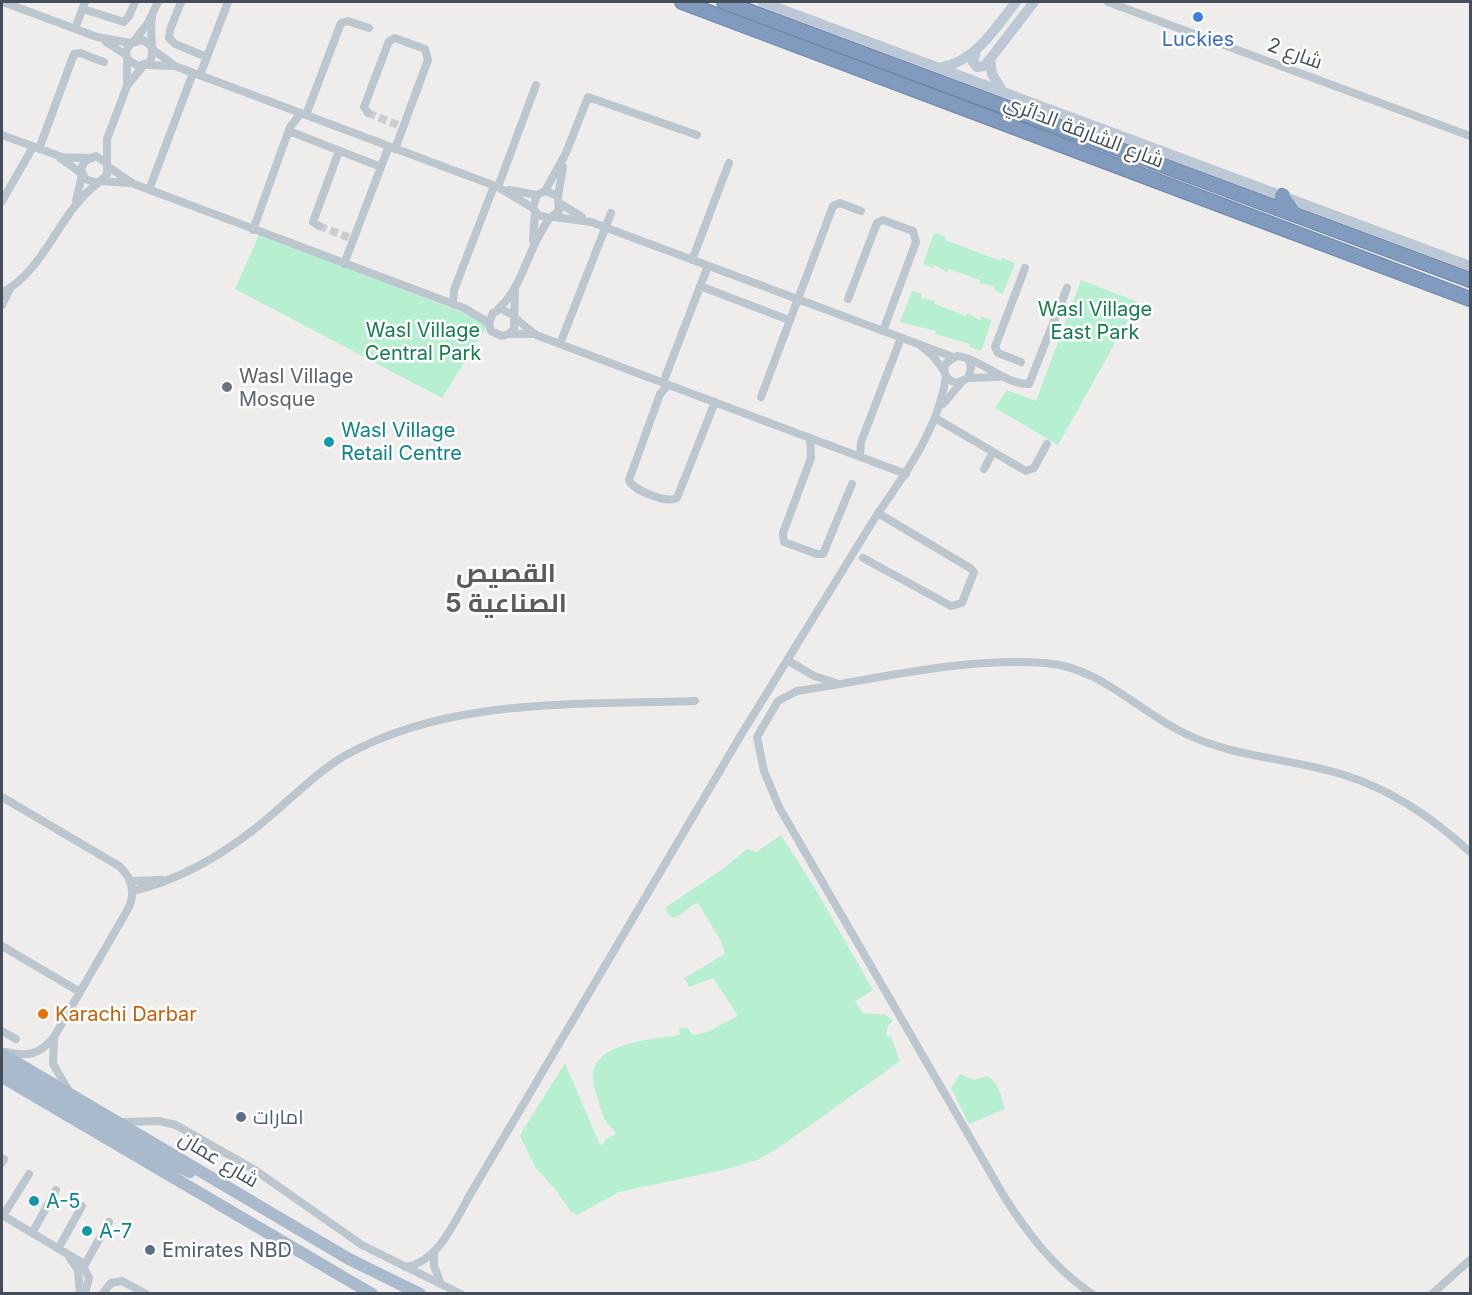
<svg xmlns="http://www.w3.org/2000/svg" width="1472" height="1295" font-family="Inter,Cairo,sans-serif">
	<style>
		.green { fill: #b7f0d0 }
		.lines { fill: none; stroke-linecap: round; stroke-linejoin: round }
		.street-tunnel { stroke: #cdcccf; stroke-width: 8; stroke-dasharray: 8 4; stroke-linecap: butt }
		.highway-casing { stroke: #6c86a9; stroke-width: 16 }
		.street { stroke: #bcc6cf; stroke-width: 8 }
		.secondary { stroke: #bdc8d6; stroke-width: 10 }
		.primary { stroke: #aabacd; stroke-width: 12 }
		.highway { stroke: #819bbe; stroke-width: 14 }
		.shop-dot { fill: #3f7fe0; stroke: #fff; stroke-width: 2 }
		.worship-dot { fill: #6b7280; stroke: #fff; stroke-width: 2 }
		.culture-dot { fill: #0f9aa8; stroke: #fff; stroke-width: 2 }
		.food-dot { fill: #e8710a; stroke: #fff; stroke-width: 2 }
		.service-dot { fill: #5c6f8a; stroke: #fff; stroke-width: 2 }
		.labels { text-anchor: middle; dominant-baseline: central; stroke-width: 5; stroke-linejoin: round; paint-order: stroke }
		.shop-label { font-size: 20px; fill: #366cbe; stroke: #fff }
		.street-label { font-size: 20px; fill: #444e5a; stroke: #fff }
		.park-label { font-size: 20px; fill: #137d4d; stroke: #fff }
		.worship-label { font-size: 20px; fill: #5b616d; stroke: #fff; text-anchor: start }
		.culture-label { font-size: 20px; fill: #0d838f; stroke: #fff; text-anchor: start }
		.food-label { font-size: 20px; fill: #c56008; stroke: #fff; text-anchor: start }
		.service-label { font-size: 20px; fill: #4e5e75; stroke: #fff; text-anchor: start }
		.district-label { font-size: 26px; font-weight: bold; fill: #585c61; stroke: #fff }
	</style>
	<rect width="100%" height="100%" fill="#efecec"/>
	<!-- green -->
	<path class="green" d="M260,233L489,323L442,398L235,289Z
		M934,233L946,237L945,240L1001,261L1002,258L1015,263L1003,294L994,290L995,286L979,283L980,280L949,269L947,272L934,265L933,268L923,264Z
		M1081,280L1138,302L1058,445L995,408L1007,390L1036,401Z
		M912,291L922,294L921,298L935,301V304L966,316L968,313L980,320L982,317L992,320L981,351L969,347L970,344L935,334L936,331L900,322Z
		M781,835L816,890L873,990L855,1001L863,1013L886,1015L893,1021L888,1026L886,1036L891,1037L900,1061L777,1149L757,1160L727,1169L619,1192L577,1215L571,1212L555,1189L535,1167L520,1136L523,1130L565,1063L600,1145L604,1144L605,1139L616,1134C613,1128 608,1125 605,1120C601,1111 597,1098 595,1089C580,1042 651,1040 680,1035L679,1028H688L692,1035L707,1032L738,1016L713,978L689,987L684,978L725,954L721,941L698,903C687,906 684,915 674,918L667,914L666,907L723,869L747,849L756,852Z
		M960,1074L974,1080L987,1076C999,1082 1001,1096 1005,1109L969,1124L951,1088Z"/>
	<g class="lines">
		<!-- street-tunnel -->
		<path class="street-tunnel" d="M368,113L398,125
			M319,226L350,238"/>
		<!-- highway casing -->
		<g class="highway-casing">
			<path id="highway" d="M682,2L1470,299
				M724,2L1470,280
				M1282,196L1295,215"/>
		</g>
		<!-- street -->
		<path class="street" d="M3,2L97,37L131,43
			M181,2L170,30L169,38L175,44L207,57
			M1108,2L1470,136
			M83,9L124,22L129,16L135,2
			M75,29L85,2
			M134,41L148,23L158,2
			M106,42L126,55
			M150,45L143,40L131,43L126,51L127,59L138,66L150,62C155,52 149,31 152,17
			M152,49L175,66L498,187L533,208
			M147,65L172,66
			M200,75L228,2
			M127,84V59
			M368,113L364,107L389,41L395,38L425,49L428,60L395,149
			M306,115L341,23L348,21L369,28
			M289,131L381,167
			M2,135L62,157L88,158
			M39,149L74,54L80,53L104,62
			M60,158L81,173
			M105,162L96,156L85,161L81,169L85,179L98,183L107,175V139L127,86L143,66
			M107,166L134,184L464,308L489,323
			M101,181L129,183
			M498,187L536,85
			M149,190L193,73
			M509,190L537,195
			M545,191L566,153L588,97L697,135
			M558,196L545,191L537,195L533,208L538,215L550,218L559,211L558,196L563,167
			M2,201L33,147
			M76,201L82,175
			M561,204L582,217
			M554,217L591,222L953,357
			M319,226L313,222L339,151
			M253,230L290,127L301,113
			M533,240L535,212
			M692,260L729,163
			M344,264L389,146
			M700,286L789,320
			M2,293C46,269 59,212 98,183
			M848,299L877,223L883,220L913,231L916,242L883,331
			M453,304L454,290L494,186
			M2,305L10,289
			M498,309C523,288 528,246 550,218
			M513,315L501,309L493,313L489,323L491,331L502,336L509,334L514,329L515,289
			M515,318L536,335L906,474
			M509,334H535
			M560,344L611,213
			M922,347L933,356L944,371
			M969,361L971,368L968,378L957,383C946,380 942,373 946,363L957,356C982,359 1003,384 1029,384L1067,288
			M1021,362L998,353L995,347L1025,268
			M968,378L999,377
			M663,383L708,266
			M668,385L660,394L629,480C632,490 668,504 677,498L715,402
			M761,397L833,206L840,203L861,211
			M943,404L961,383
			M935,418L1026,471L1034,468L1047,444
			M810,438L811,458L783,533L784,542L817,554H823L852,484
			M860,456L861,442L901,338
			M984,469L993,452
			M863,558L951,606L962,603L974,572L970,568L878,513
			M787,660L814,676L836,683
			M2,797L119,866C132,878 136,893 128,909L54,1037C39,1055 28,1057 6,1052
			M131,881L162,880
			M133,891C183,879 229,851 268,818C294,796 317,772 346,755C450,697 579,705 695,701
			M2,946L80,992
			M2,1031L16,1039
			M54,1039L53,1064L69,1091
			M120,1122L159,1121L176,1125L255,1170L362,1245L461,1294
			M2,1163L4,1159
			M2,1215L81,1262L89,1278L85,1294
			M3,1216L29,1174
			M32,1233L56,1190
			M58,1249L82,1206
			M434,1253V1266L441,1284
			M69,1257L78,1270L80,1294
			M84,1266L109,1222
			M405,1267C441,1262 457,1215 474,1188L741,735L878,513C907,472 939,427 946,376
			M102,1294L111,1283L122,1281L146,1294
			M1092,1294C1055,1269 1029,1235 1005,1198L779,807L764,771L757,737L778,701L797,691C878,679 963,657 1045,663C1101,667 1137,711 1186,734C1236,758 1291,758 1344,775C1393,790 1433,818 1470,852
			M1432,1294L1470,1260"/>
		<!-- secondary -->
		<path class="secondary" d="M762,2L1470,266
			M976,51L973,62L977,67L984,66L990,59
			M942,67C976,61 996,27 1016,2
			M1003,92L992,74L990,59L1034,2"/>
		<!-- primary -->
		<path class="primary" d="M2,1054L349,1259L420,1294
			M2,1065L156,1156L190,1172
			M2,1077L372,1294"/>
		<!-- highway -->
		<use href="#highway" class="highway"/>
	</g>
	<!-- markers -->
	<circle class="shop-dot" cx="1198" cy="17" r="6"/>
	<circle class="worship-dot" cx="227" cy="387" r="6"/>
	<g class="culture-dot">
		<circle cx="329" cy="442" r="6"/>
		<circle cx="34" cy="1201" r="6"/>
		<circle cx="87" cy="1231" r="6"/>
	</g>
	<circle class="food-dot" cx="43" cy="1014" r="6"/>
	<g class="service-dot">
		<circle cx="241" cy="1117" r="6"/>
		<circle cx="150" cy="1250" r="6"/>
	</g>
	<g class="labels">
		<!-- shop labels -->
		<g class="shop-label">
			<text x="1198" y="39">Luckies</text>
		</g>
		<!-- street labels -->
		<g class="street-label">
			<text transform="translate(1295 53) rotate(20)">شارع 2</text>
			<text transform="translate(1084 131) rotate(21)">شارع الشارقة الدائري</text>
			<text transform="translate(219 1159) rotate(31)">شارع عمان</text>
		</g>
		<!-- park labels -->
		<g class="park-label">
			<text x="1095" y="309">Wasl Village<tspan x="1095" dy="23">East Park</tspan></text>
			<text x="423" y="330">Wasl Village<tspan x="423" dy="23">Central Park</tspan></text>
		</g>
		<!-- worship labels -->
		<g class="worship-label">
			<text x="239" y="376">Wasl Village<tspan x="239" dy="23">Mosque</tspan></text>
		</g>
		<!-- culture labels -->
		<g class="culture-label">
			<text x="341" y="430">Wasl Village<tspan x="341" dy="23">Retail Centre</tspan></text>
			<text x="46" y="1201">A-5</text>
			<text x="99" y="1231">A-7</text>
		</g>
		<!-- food labels -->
		<g class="food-label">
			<text x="55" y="1014">Karachi Darbar</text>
		</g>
		<!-- service labels -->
		<g class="service-label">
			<text x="253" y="1117">امارات</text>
			<text x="162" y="1250">Emirates NBD</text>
		</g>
		<!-- district labels -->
		<g class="district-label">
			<text x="506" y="572">القصيص<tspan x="506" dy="30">الصناعية 5</tspan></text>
		</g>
	</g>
	<!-- border -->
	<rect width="1472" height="1295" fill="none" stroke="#444e5a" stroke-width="6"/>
</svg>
